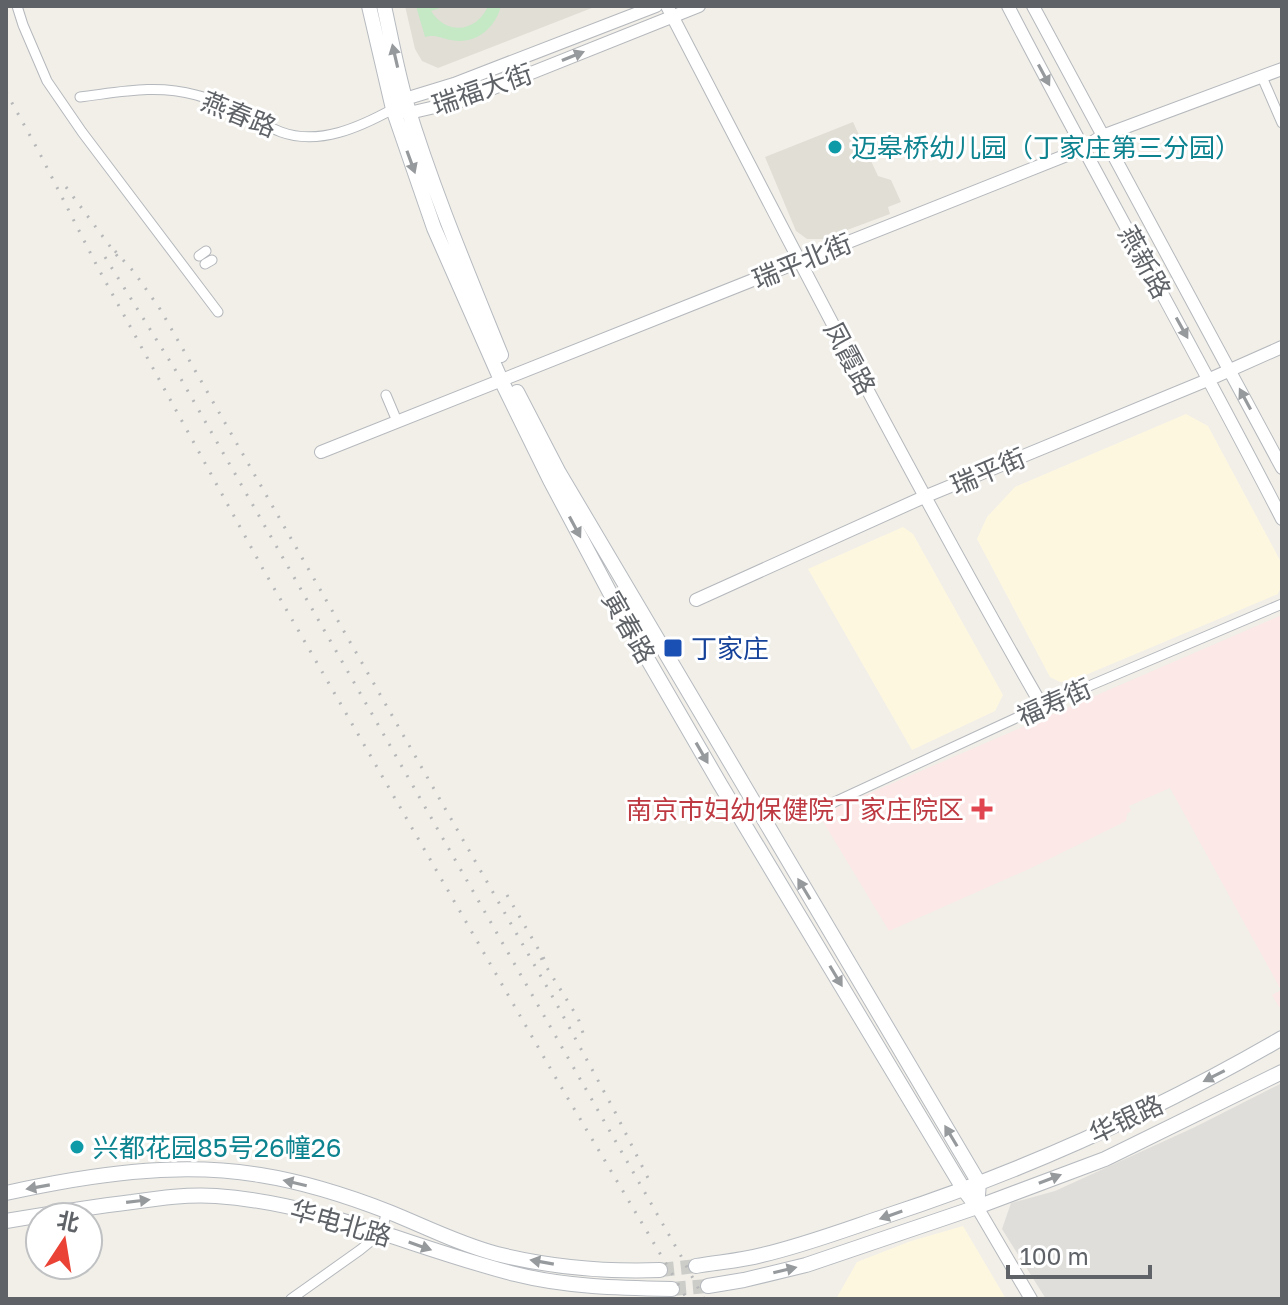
<svg xmlns="http://www.w3.org/2000/svg" width="1288" height="1305" font-family="'Golos Text','Noto Sans SC',sans-serif">
	<style>
		.commercial { fill: #fef7e0 }
		.industrial { fill: #e0deda }
		.education { fill: #e1ded6 }
		.medical { fill: #fce8e6 }
		.green { fill: #c5e8c5 }
		.lines { fill: none; stroke-linecap: round; stroke-linejoin: round }
		.secondary-tunnel { stroke: #ccccc8; stroke-width: 14; stroke-dasharray: 14 7; stroke-linecap: butt }
		.minor-casing { stroke: #b5b8bc; stroke-width: 11 }
		.tertiary-casing { stroke: #b5b8bc; stroke-width: 14 }
		.secondary-casing { stroke: #b6babf; stroke-width: 16 }
		.minor { stroke: #fff; stroke-width: 9 }
		.tertiary { stroke: #fff; stroke-width: 12 }
		.secondary { stroke: #fff; stroke-width: 14 }
		.rail { stroke: #b6b7b8; stroke-width: 3; stroke-dasharray: 2 10; stroke-linecap: butt }
		.oneway { fill: #979a9d }
		.culture-dot { fill: #0f9aa8; stroke: #fff; stroke-width: 3 }
		.transit-dot { fill: #1a4fb4; stroke: #fff; stroke-width: 3 }
		.health-dot { fill: #e0444e; stroke: #fff; stroke-width: 3 }
		.labels { text-anchor: middle; dominant-baseline: central; stroke-width: 6; stroke-linejoin: round; paint-order: stroke }
		.street-label { font-size: 26px; fill: #5f6368; stroke: #fff }
		.culture-label { font-size: 26px; fill: #0d838f; stroke: #fff; text-anchor: start }
		.transit-label { font-size: 26px; fill: #164399; stroke: #fff; text-anchor: start }
		.health-label { font-size: 26px; fill: #be3a42; stroke: #fff; text-anchor: end }
	</style>
	<rect width="100%" height="100%" fill="#f1efe8"/>
	<!-- commercial -->
	<path class="commercial" d="M1186,414L1208,426L1282,564V585L1278,594L1069,682H1060L1050,677L977,539L987,517L1015,487Z
		M903,527L913,534L1003,695L995,711L912,750L808,569Z
		M963,1226L1006,1299H836L857,1262L911,1241Z"/>
	<!-- industrial -->
	<path class="industrial" d="M1282,1083V1299H1046L1002,1229L1011,1203L1055,1191L1195,1127Z"/>
	<!-- education -->
	<path class="education" d="M405,6H597L438,68L422,61L415,49Z
		M853,122L878,176L891,180L901,202L888,207L890,214L823,239H807L796,231L765,157Z"/>
	<!-- medical -->
	<path class="medical" d="M1282,615V1005L1279,1007L1272,995L1281,990L1170,788L1129,806L1131,811L1127,814L1126,821L1029,869L889,931L819,815Z"/>
	<!-- green -->
	<path class="green" d="M416,6H446L431,11C447,36 477,32 488,6H501C495,29 475,45 451,40C440,38 436,34 425,37Z"/>
	<g class="lines">
		<!-- secondary-tunnel -->
		<path class="secondary-tunnel" d="M660,1270L696,1266
			M672,1289L708,1286"/>
		<!-- minor casing -->
		<g class="minor-casing">
			<path id="minor" d="M17,6L23,25L47,81L82,132L218,312
				M1262,77L1282,123
				M80,97C121,92 156,84 196,95C227,103 253,121 281,132C319,146 360,127 393,109
				M199,256L206,251
				M205,264L212,260
				M386,395L397,421
				M828,805L1042,706L1282,604
				M291,1299L360,1250L381,1233L387,1211"/>
		</g>
		<!-- tertiary casing -->
		<g class="tertiary-casing">
			<path id="tertiary" d="M667,6C789,241 910,477 1042,706
				M1008,6C1097,178 1193,346 1282,519
				M1033,6L1282,468
				M398,105L405,99L454,84L656,6
				M400,111L409,113L461,101L699,6
				M321,452L1082,149L1102,136L1282,69
				M696,600L924,497L1210,379L1282,347
				M977,1207L1031,1299"/>
		</g>
		<!-- secondary casing -->
		<g class="secondary-casing">
			<path id="secondary" d="M369,6L393,109L434,228L501,380L550,480L618,608L720,784L964,1190L977,1207
				M384,6C391,38 397,71 406,102C432,188 467,271 501,355
				M517,392L558,471L979,1183L977,1207
				M6,1193C88,1175 176,1161 260,1175C304,1182 348,1196 389,1212C424,1226 459,1244 497,1254C550,1267 605,1272 660,1270
				M6,1221C48,1214 90,1207 132,1202C160,1198 188,1194 216,1196C320,1203 416,1249 515,1274C566,1287 619,1288 672,1289
				M696,1266C718,1262 740,1261 762,1255C805,1245 847,1229 889,1215C1026,1170 1158,1110 1282,1038
				M708,1286L744,1280L806,1265L977,1207L1105,1159L1282,1072"/>
		</g>
		<!-- minor -->
		<use href="#minor" class="minor"/>
		<!-- tertiary -->
		<use href="#tertiary" class="tertiary"/>
		<!-- secondary -->
		<use href="#secondary" class="secondary"/>
		<!-- rail -->
		<path class="rail" d="M6,92L39,152L97,266L263,569L557,1080L687,1299
			M66,187L121,261
			M115,251L134,272L160,309L555,1001L614,1110L648,1178
			M105,257L181,379L681,1256L704,1299
			M507,895L547,964
			M541,958L578,1018L586,1042"/>
	</g>
	<!-- one-way arrows -->
	<defs><path id="oneway-solid" d="M-6-.8H1V-3.2L6.5 0L1 3.2V.8H-6Z" transform="scale(2)"/></defs>
	<g class="oneway">
		<use href="#oneway-solid" transform="translate(395 56) rotate(-103)"/>
		<use href="#oneway-solid" transform="translate(573 56) rotate(-22)"/>
		<use href="#oneway-solid" transform="translate(1044 75) rotate(62)"/>
		<use href="#oneway-solid" transform="translate(411 162) rotate(70)"/>
		<use href="#oneway-solid" transform="translate(1182 328) rotate(61)"/>
		<use href="#oneway-solid" transform="translate(1245 399) rotate(-118)"/>
		<use href="#oneway-solid" transform="translate(575 527) rotate(62)"/>
		<use href="#oneway-solid" transform="translate(702 753) rotate(60)"/>
		<use href="#oneway-solid" transform="translate(804 889) rotate(-121)"/>
		<use href="#oneway-solid" transform="translate(836 976) rotate(59)"/>
		<use href="#oneway-solid" transform="translate(1214 1076) rotate(153)"/>
		<use href="#oneway-solid" transform="translate(951 1136) rotate(-121)"/>
		<use href="#oneway-solid" transform="translate(1050 1179) rotate(-21)"/>
		<use href="#oneway-solid" transform="translate(295 1183) rotate(-167)"/>
		<use href="#oneway-solid" transform="translate(38 1187) rotate(170)"/>
		<use href="#oneway-solid" transform="translate(138 1201) rotate(-7)"/>
		<use href="#oneway-solid" transform="translate(891 1215) rotate(161)"/>
		<use href="#oneway-solid" transform="translate(420 1246) rotate(19)"/>
		<use href="#oneway-solid" transform="translate(542 1262) rotate(-170)"/>
		<use href="#oneway-solid" transform="translate(785 1270) rotate(-13)"/>
	</g>
	<!-- markers -->
	<g class="culture-dot">
		<circle cx="835" cy="147" r="8"/>
		<circle cx="77" cy="1147" r="8"/>
	</g>
	<rect class="transit-dot" x="663" y="638" width="20" height="20" rx="4"/>
	<path class="health-dot" d="M978 797h8v8h8v8h-8v8h-8v-8h-8v-8h8z"/>
	<g class="labels">
		<!-- street labels -->
		<g class="street-label">
			<text transform="translate(482 89) rotate(-19)">瑞福大街</text>
			<text transform="translate(239 114) rotate(22)">燕春路</text>
			<text transform="translate(802 261) rotate(-22)">瑞平北街</text>
			<text transform="translate(1145 262) rotate(61)">燕新路</text>
			<text transform="translate(850 358) rotate(62)">凤霞路</text>
			<text transform="translate(988 471) rotate(-23)">瑞平街</text>
			<text transform="translate(629 627) rotate(60)">寅春路</text>
			<text transform="translate(1054 702) rotate(-24)">福寿街</text>
			<text transform="translate(1126 1119) rotate(-25)">华银路</text>
			<text transform="translate(341 1223) rotate(16)">华电北路</text>
		</g>
		<!-- culture labels -->
		<g class="culture-label">
			<text x="851" y="147">迈皋桥幼儿园（丁家庄第三分园）</text>
			<text x="93" y="1147">兴都花园85号26幢26</text>
		</g>
		<!-- transit labels -->
		<g class="transit-label">
			<text x="691" y="648">丁家庄</text>
		</g>
		<!-- health labels -->
		<g class="health-label">
			<text x="964" y="809">南京市妇幼保健院丁家庄院区</text>
		</g>
	</g>
	<!-- border -->
	<rect width="1288" height="1305" fill="none" stroke="#5f6368" stroke-width="16"/>
	<!-- north arrow -->
	<g transform="translate(64 1241) rotate(12)"><circle r="38" fill="#ffffff" stroke="#bfc1c3" stroke-width="2"/>
	<path d="M0-6L14 30L0 20L-14 30Z" fill="#ea4335"/>
	<text y="-12" font-size="22" font-weight="bold" text-anchor="middle" fill="#5f6368">北</text>
	</g>
	<!-- scale -->
	<path d="M1008 1265v12h142v-12" fill="none" stroke="#5f6368" stroke-width="4"/>
	<text x="1020" y="1265" font-size="24" fill="#5f6368" stroke="#ffffff" stroke-width="6" paint-order="stroke">100 m</text>
</svg>
